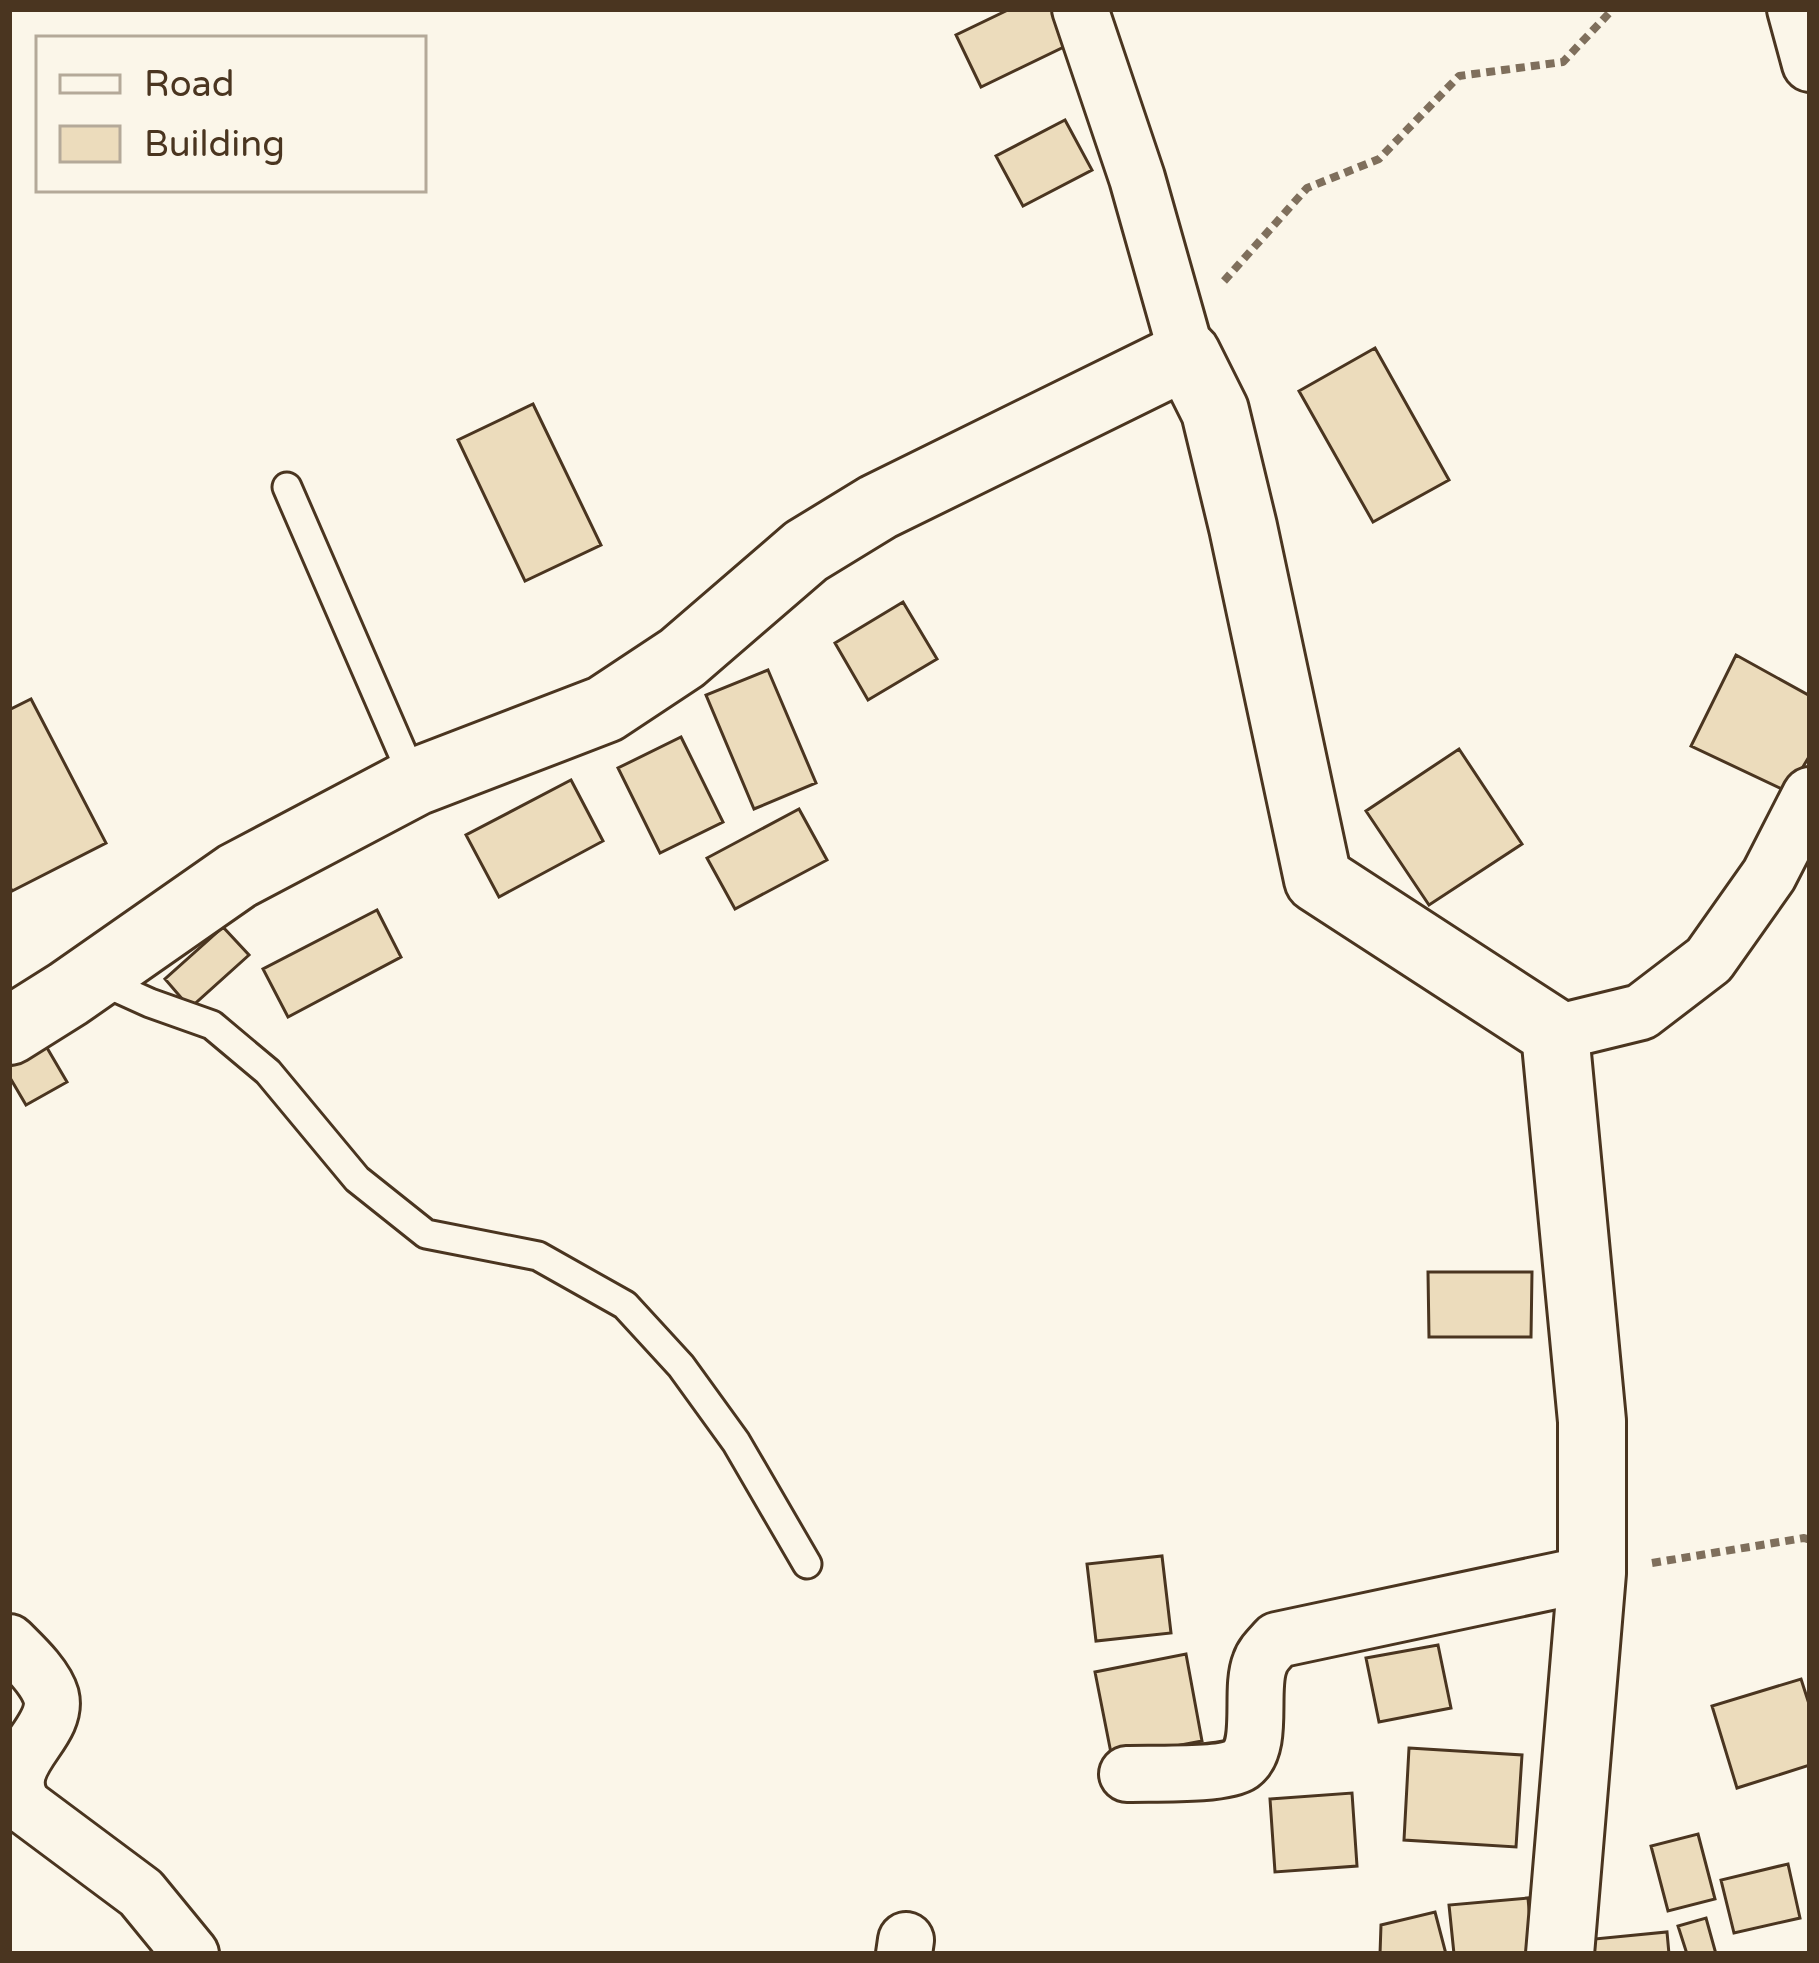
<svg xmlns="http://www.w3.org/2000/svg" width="1819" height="1963" font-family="'Varela Round',sans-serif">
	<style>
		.building { fill: #ecdcbc; stroke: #4a3520; stroke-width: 3 }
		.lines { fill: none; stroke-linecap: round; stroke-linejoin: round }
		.service-casing { stroke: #4a3520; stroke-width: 33 }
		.minor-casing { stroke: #4a3520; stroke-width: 60 }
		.tertiary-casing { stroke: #4a3520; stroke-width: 72 }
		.path { stroke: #7f6f5c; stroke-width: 8; stroke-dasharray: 9 6; stroke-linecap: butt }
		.service { stroke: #fbf6e9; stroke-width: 27 }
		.minor { stroke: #fbf6e9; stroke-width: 54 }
		.tertiary { stroke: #fbf6e9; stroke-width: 66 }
	</style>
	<rect width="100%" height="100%" fill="#fbf6e9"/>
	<!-- building -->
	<path class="building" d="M1010,9H1055L1072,43L981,87L956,35Z
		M1065,120L1092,170L1023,206L996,156Z
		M1375,348L1449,480L1373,522L1299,391Z
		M533,404L601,545L525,581L458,440Z
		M903,602L937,659L868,700L835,643Z
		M1736,655L1810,696V755L1788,792L1691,746Z
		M768,670L816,783L754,809L706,695Z
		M31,699L106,843L12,891L9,885V710Z
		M681,737L723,822L660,853L618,768Z
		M1459,749L1522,844L1429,905L1366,811Z
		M571,780L603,841L499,897L466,835Z
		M799,809L827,860L735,909L707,858Z
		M377,910L401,957L288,1017L263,969Z
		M223,927L249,955L190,1008L165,979Z
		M43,1041L67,1082L26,1105L9,1076V1060Z
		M1428,1272H1532L1531,1337H1429Z
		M1162,1556L1171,1633L1096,1641L1087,1564Z
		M1438,1645L1451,1708L1379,1722L1366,1658Z
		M1186,1654L1202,1741L1112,1758L1095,1672Z
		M1801,1679L1810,1707V1765L1737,1788L1712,1706Z
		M1409,1748L1522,1755L1516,1847L1404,1840Z
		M1352,1793L1357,1866L1275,1872L1270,1799Z
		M1698,1834L1715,1899L1668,1911L1651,1846Z
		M1788,1864L1800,1918L1734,1933L1721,1880Z
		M1528,1898L1533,1954H1454L1449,1905Z
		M1435,1912L1446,1954H1380L1381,1925Z
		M1706,1918L1716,1954H1687L1678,1926Z
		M1667,1932L1669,1954H1585L1584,1940Z"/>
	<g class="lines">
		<!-- service casing -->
		<g class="service-casing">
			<path id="service" d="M287,487L415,782
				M97,979L150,1003L212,1025L268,1072L357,1179L426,1234L538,1256L625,1305L681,1366L736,1442L807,1564"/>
		</g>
		<!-- minor casing -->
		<g class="minor-casing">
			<path id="minor" d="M1080,9L1137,178L1187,355
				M1795,9L1810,64
				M1555,1033L1641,1012L1709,960L1769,875L1810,795
				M9,1642C23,1656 45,1676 51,1696C59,1728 13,1754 17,1786C17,1793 21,1799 23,1805L141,1893L191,1954
				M1127,1774C1151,1773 1224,1776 1241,1764C1265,1746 1249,1690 1260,1663C1263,1654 1271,1647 1277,1640L1592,1573
				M904,1954L906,1940"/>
		</g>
		<!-- tertiary casing -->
		<g class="tertiary-casing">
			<path id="tertiary" d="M9,1031L68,994L237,876L415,782L605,709L682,658L806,551L878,507L1187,355L1215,411L1243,527L1318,879L1555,1033L1592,1421V1573L1560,1954"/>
		</g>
		<!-- path -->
		<path class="path" d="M1224,281L1307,188L1379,159L1459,76L1563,62L1613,9
			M1652,1563L1804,1538L1810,1540"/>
		<!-- service -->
		<use href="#service" class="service"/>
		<!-- minor -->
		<use href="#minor" class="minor"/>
		<!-- tertiary -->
		<use href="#tertiary" class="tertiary"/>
	</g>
	<!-- border -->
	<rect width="1819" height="1963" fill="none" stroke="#4a3520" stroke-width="24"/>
	<!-- legend -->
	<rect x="36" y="36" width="390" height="156" fill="#fbf6e9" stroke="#b4a999" stroke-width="3"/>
	<rect x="60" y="75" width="60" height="18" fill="#fbf6e9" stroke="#b4a999" stroke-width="3"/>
	<text x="144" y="96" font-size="36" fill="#4a3520">Road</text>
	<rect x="60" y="126" width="60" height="36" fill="#ecdcbc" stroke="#b4a999" stroke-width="3"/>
	<text x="144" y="156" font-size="36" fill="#4a3520">Building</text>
</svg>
